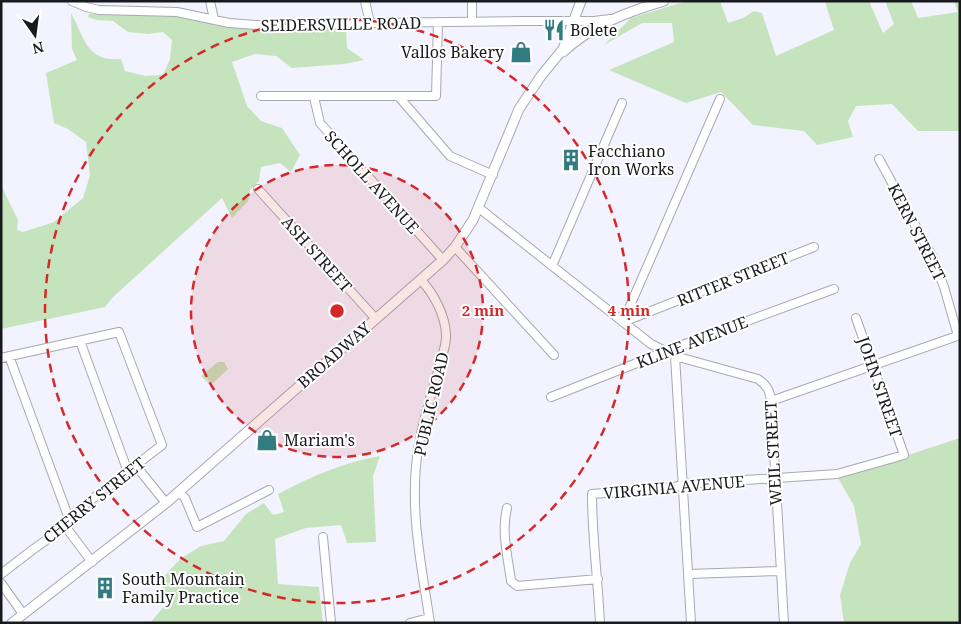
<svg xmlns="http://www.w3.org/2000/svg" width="961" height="624" font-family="'Noto Serif',serif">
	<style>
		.green { fill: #c5e4bd }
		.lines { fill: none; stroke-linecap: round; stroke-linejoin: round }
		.minor-casing { stroke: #a7a8b2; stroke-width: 10 }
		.major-casing { stroke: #a7a8b2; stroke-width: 11 }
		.minor { stroke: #fff; stroke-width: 8 }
		.major { stroke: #fff; stroke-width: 9 }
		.ring { fill: none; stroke: #d62828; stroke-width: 2.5; stroke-dasharray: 9 6 }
		.labels { text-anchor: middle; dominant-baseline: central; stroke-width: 4; stroke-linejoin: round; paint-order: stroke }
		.street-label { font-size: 16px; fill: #191a1d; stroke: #fff }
		.poi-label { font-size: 16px; fill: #191a1d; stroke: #fff; text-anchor: start }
		.centre { fill: #d62828; stroke: #fff; stroke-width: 2.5 }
		.ring-label { font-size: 15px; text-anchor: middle; font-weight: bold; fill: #d62828; stroke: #fff; stroke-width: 4; stroke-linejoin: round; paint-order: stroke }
	</style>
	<rect width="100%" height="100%" fill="#f2f3fe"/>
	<!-- green -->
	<path class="green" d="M687,1H720L728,23L743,18L754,11L762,13L776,56L834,30L825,2L869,1L883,33L894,24L885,1H911L918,18L958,12L954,1H960V131H918L892,104L856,106L848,121L853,137L817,145L804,131L753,125L721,92L686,103L609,70L674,42L672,23H642L604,45L631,18Z
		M71,13C85,38 86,62 121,59L125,71L145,76L163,75L170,59L172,40L163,32L148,34L128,32L113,21L97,20L88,17L89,14L174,15L244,29L346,28L347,48L364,60L344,64L292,68L276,56L255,54L232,62L247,106L261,121L282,128L300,155L291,172L280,163L261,167L259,181L250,190L248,201L232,218L222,198L112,298L105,307L1,329V185L18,220L17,230L23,232L54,222L83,198L90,175L86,142L68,129L54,123L46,73L77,60L72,49Z
		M218,362H224L228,369L213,383H208L201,376Z
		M960,438V623H844L840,595L850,563L861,544L854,506L838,478Z
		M380,456L373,476L376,542L347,543L341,525L306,528L275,539L278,584L319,587L323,623H150L166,604L161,580L180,559L201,546L224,541L246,514L264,503L273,515L284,512L278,494C310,477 344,462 380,456Z"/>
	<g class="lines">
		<!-- minor casing -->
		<g class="minor-casing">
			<path id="minor" d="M72,1L86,7L99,10L177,12L229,23L271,26L370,23L521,21H594L610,19
				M210,1L214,19
				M365,1L370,23
				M472,21V1
				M261,96H436L438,22
				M314,97L320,123L443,260
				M399,97L450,156L493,175
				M879,159L932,256L944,287L958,336
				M258,189L376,319
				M479,208L651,344L675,356L758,379C767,385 770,391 771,401L784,623
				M455,247L554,355
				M552,266L622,103
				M421,280C434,294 445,315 446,334C447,344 442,355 440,364C432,392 423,420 418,449C409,510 421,562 430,623
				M623,322L720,99
				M623,322L814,247
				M80,341L128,472
				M9,356L68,516V530L92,562
				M675,356L691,623
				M1,358L119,332L162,445L73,514L67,525L31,551L1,574
				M551,397L690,342L834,289
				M771,401L960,335
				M136,466L166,503
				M179,492L185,498L197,527L269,490
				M507,508C501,531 508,558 511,581L517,586L598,579
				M323,537L331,623
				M688,574L780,571
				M1,583L23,614
				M410,623L429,618
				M600,623C598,580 592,537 592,494L671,488L684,484L837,474L904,455L856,318"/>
		</g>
		<!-- major casing -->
		<g class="major-casing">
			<path id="major" d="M563,52C592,25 627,12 664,1
				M12,623L166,503L443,260L455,247L473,220L519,109L541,76L563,49L581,1"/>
		</g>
		<!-- minor -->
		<use href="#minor" class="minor"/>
		<!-- major -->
		<use href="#major" class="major"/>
	</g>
	<!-- distance rings -->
	<circle cx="337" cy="311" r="146" fill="#d62828" fill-opacity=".12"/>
	<g class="ring">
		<circle cx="337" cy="311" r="146"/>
		<circle cx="337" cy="311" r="292"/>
	</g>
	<!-- icons -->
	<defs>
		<g id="restaurant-bare" transform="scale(1.725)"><path d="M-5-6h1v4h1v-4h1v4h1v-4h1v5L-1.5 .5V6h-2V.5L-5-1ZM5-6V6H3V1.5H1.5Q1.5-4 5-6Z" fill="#327b81" stroke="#fff" stroke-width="2.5" paint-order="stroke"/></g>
		<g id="shop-bare" transform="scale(1.725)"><path d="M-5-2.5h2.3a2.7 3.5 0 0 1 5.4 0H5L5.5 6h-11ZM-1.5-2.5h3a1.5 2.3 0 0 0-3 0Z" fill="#327b81" stroke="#fff" stroke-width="2.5" paint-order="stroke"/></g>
		<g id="building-bare" transform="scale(1.725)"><path d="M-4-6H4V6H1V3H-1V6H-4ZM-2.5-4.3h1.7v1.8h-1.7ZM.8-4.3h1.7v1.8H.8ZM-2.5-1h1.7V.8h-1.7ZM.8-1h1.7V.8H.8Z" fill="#327b81" stroke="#fff" stroke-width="2.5" paint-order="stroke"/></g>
	</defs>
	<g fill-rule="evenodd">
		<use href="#restaurant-bare" x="554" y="30"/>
		<use href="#shop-bare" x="521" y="52"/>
		<use href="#building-bare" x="571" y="160"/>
		<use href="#shop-bare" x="267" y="440"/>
		<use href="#building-bare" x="105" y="588"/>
	</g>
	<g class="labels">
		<!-- street labels -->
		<g class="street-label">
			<text transform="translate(341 24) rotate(-1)">SEIDERSVILLE ROAD</text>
			<text transform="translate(372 182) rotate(48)">SCHOLL AVENUE</text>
			<text transform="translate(917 232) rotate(63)">KERN STREET</text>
			<text transform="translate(317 254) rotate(48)">ASH STREET</text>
			<text transform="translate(733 279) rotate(-22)">RITTER STREET</text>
			<text transform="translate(692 342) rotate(-21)">KLINE AVENUE</text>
			<text transform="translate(334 355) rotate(-41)">BROADWAY</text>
			<text transform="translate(880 387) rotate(71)">JOHN STREET</text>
			<text transform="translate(431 404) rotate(-77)">PUBLIC ROAD</text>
			<text transform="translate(773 453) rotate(-93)">WEIL STREET</text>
			<text transform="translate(674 487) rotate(-5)">VIRGINIA AVENUE</text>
			<text transform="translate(94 500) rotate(-39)">CHERRY STREET</text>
		</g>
		<!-- poi labels -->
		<g class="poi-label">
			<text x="570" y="30">Bolete</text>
			<text x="504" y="52" text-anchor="end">Vallos Bakery</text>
			<text x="588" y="151">Facchiano<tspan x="588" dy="18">Iron Works</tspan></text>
			<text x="284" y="440">Mariam's</text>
			<text x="122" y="579">South Mountain<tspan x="122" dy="18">Family Practice</tspan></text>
		</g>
	</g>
	<circle cx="337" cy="311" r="8" class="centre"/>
	<g class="ring-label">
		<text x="483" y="316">2 min</text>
		<text x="629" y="316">4 min</text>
	</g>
	<!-- border -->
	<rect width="961" height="624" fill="none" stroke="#191a1d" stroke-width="5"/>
	<!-- north arrow -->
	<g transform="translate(35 35) rotate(166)" stroke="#ffffff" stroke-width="4" paint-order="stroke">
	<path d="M0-4L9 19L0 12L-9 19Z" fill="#191a1d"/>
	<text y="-8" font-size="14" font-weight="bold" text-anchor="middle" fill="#191a1d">N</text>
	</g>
</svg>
